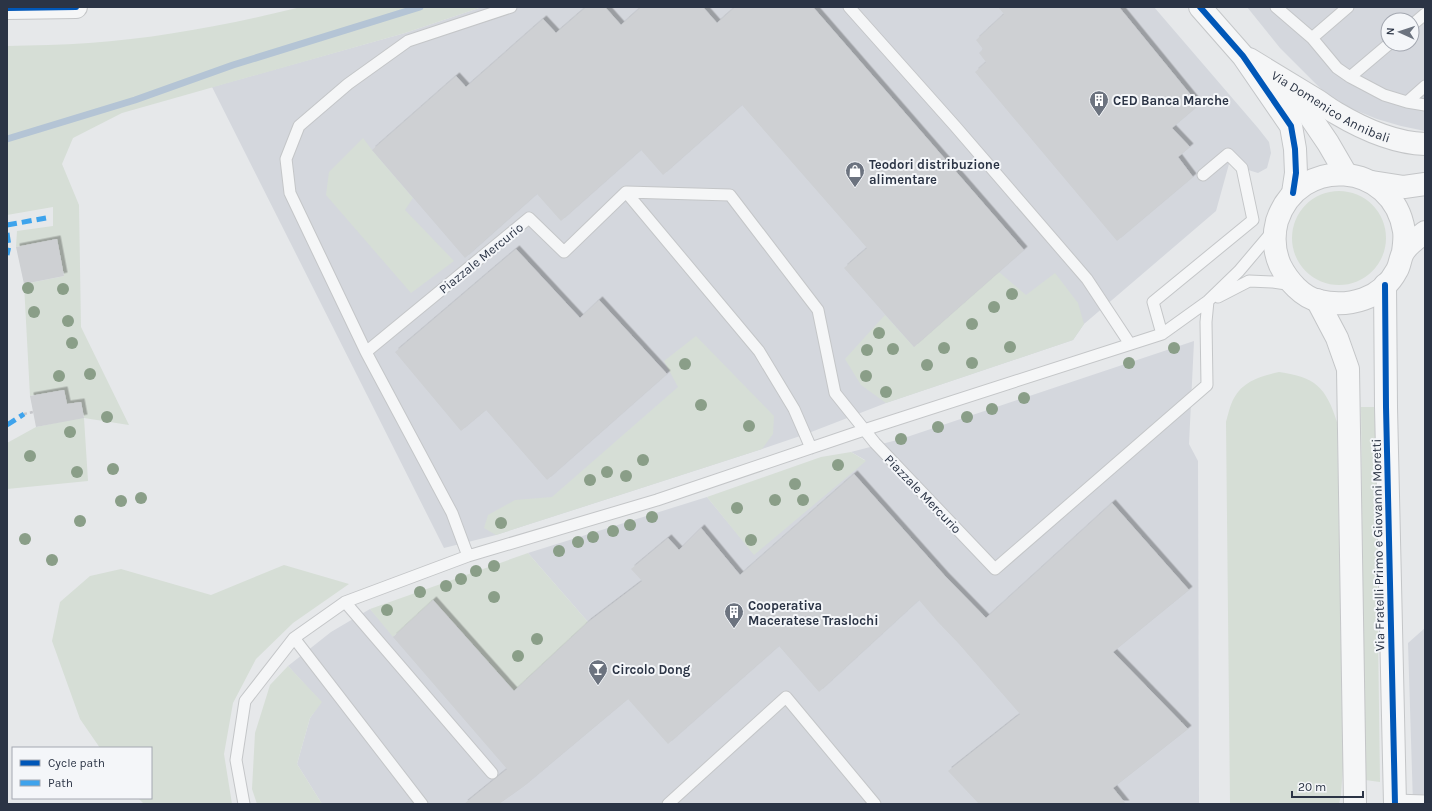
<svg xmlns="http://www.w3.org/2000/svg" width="1432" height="811" font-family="Karla,sans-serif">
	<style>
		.built { fill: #d4d7dd; fill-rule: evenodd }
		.green { fill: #d6ded6 }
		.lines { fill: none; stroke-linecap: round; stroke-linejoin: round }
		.stream { stroke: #b4c4d5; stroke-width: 7 }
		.building { fill: #ced0d3; filter: url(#shadow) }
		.service-casing { stroke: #c4c6c8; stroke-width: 13 }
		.minor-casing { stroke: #c4c6c8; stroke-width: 24 }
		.path { stroke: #c5c6ca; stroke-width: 2.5; stroke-dasharray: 3 3; stroke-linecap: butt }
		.service { stroke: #f5f6f7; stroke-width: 11 }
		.minor { stroke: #f5f6f7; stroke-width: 22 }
		.quiet { stroke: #3ea3ec; stroke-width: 5; stroke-dasharray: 10 5; stroke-linecap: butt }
		.cycleway-casing { stroke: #f4f6f9; stroke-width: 8 }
		.cycleway { stroke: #0057b8; stroke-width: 6 }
		.tree { fill: #8a9e88 }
		.labels { text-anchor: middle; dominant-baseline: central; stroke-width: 4; stroke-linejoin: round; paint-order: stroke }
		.poi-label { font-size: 13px; font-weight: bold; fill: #2b3445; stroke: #f4f6f9; text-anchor: start }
		.street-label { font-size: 13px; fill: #2b3445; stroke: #f4f6f9 }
	</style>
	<defs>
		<filter id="shadow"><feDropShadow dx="3.5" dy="-3.5" stdDeviation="0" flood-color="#0004"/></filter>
	</defs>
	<rect width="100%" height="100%" fill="#e6e8ea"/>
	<!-- built -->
	<path class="built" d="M482,7H1154L1258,128L1269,142L1271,153L1267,168L1258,173L1229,164L1216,211L1084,324L1073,340L886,403L806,434L762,449L496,535L444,548L212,87L405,33Z
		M1247,7H1425V131L1401,126L1377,119L1333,101L1280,48ZM1388,20H1412V44H1388Z
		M1194,341L1189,444L1198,461L1199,804H322L297,764L310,718L321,702L288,666L331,632L370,609L394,636L433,600L588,622L528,553L707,497L754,554L865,460L851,452L901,439Z
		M1425,628V804H1413L1408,643Z"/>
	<!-- green -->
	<path class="green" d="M301,7H482L405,33L122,113L73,138L62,164L79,205L81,327L129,425L84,418L88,481L7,489V443L36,427L84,417L81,402L67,404L64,390L30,396L24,284L64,276L57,239L16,247L17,231L53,226V207L7,215V46C34,45 62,45 89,43C160,38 232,24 301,7Z
		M363,138L372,150L413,198L405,210L454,261L411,293L326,195L329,172Z
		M1292 238a47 47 0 1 1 94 0a47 47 0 1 1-94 0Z
		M999,272L1026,295L1055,273L1078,303L1084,324L1073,340L886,403L861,385L845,359L885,315L914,347Z
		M696,336L774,416L773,434L762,449L496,535L484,528L488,515L515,500L552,497L678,387L664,361Z
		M1279,372C1315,377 1326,387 1337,422L1343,767L1341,795L1339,804H1230L1226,422C1228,415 1230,405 1234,398C1243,381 1261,376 1279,372Z
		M1361,407H1375L1380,782L1365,780Z
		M851,452L866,461L754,555L707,497L821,457Z
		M528,553L588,622L514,691L433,600L393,637L370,609Z
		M284,565L349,584L293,623L256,659L233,703L224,754L232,804H144L138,798H151V748H100L80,719L52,641L60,602L90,576L121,569L211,595Z
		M288,666L322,702L310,718L297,764L322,804H257L252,789L255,733L270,685Z"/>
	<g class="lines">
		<!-- stream -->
		<path class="stream" d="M7,139L135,100L233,65L420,7"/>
	</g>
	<!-- building -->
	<path class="building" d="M586,7H605L621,25L641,7H703L717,23L735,7H813L1024,250L914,347L844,268L867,248L742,105L663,175L641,150L561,221L537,194L465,258L372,150L456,76L466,87L543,19L556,33Z
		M998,7H1119L1199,105L1172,128L1190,147L1178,157L1193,177L1117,241L975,72L986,62L979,53L983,49L976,40L1004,14Z
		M57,239L64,276L24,284L16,247Z
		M516,249L580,318L599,300L667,374L547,480L486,410L461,431L395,352Z
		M64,390L67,404L81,402L84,418L36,427L30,396Z
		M854,474L945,576L986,618L1112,503L1189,590L1113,652L1188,729L1113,788L1126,804H979L948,771L1020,714L959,644L937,621L919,600L819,692L779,646L668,744L628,699L523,787L499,804H464L507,769L393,637L433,600L514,691L588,622L642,581L631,569L668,538L679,550L701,528L740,575Z"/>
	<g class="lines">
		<!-- service casing -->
		<g class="service-casing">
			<path id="service" d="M849,7L955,126L1087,279L1130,344
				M1276,7L1312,38L1337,68L1350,77L1384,95L1407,102L1425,105
				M1412,25L1425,14
				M1312,38L1348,7
				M1350,77L1389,44
				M1407,102L1425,86
				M1218,297L1249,281L1273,282L1293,285
				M1162,334L1153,302L1253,220L1242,168L1228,154L1203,175
				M366,352L529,218L564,252L626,192
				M811,448L794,409L759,351L626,192L730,195L818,310L835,393L875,443L995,569L1207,385L1206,322L1208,301
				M468,556L452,513L366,352L290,193L286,159L299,126L348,84L408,41L511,7
				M345,602L492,773
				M294,638L422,804
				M1395,800L1425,801
				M244,804L236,760L245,701L294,638L345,602L468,556L657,500L864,430L1162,334L1208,301L1239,271L1272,232
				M668,804L786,697L875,804"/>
		</g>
		<!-- minor casing -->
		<g class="minor-casing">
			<g id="minor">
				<path d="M1200,7L1243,56L1291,126L1295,149L1296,173L1293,193"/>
				<path d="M7,8L76,7"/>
				<path id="s1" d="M1249,59C1272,73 1295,87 1318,101C1324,105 1329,109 1336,113C1363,129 1393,143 1425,144"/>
				<path d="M1286,93L1307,112L1328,143L1346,174"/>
				<path d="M1372,182L1404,187L1425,184"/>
				<path d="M1403,252C1404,245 1405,237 1404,231C1393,161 1299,154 1277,221C1273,236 1274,251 1280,265C1288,281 1302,297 1319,301C1349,308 1382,299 1397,270C1400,265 1400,258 1403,253C1407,245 1418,238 1425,232"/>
				<path d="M1385,285L1386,407L1395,804"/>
				<path d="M1317,300L1337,338L1348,369L1355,804"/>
			</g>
		</g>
		<!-- path -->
		<path class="path" d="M24,414L33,412"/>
		<!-- service -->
		<use href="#service" class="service"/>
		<!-- minor -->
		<use href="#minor" class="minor"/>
		<!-- quiet -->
		<path class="quiet" d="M7,225L46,218
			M7,233L9,246L7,255
			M7,425L24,414"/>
		<!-- cycleway casing -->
		<g class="cycleway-casing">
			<path id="cycleway" d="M1200,7L1243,56L1291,126L1295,149L1296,173L1293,193
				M7,8L76,7
				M1385,285L1386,407L1395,804"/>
		</g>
		<!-- cycleway -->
		<use href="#cycleway" class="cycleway"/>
	</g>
	<!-- trees -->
	<g class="tree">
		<circle cx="28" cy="288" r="6"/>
		<circle cx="63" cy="289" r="6"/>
		<circle cx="1012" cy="294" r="6"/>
		<circle cx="994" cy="307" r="6"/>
		<circle cx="34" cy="312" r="6"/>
		<circle cx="68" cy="321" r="6"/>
		<circle cx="972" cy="324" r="6"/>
		<circle cx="879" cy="333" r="6"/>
		<circle cx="72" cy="343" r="6"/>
		<circle cx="1010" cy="347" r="6"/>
		<circle cx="944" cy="348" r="6"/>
		<circle cx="1174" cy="348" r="6"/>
		<circle cx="893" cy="349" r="6"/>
		<circle cx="867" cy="350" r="6"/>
		<circle cx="972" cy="363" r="6"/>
		<circle cx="1129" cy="363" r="6"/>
		<circle cx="685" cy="364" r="6"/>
		<circle cx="927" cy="365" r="6"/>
		<circle cx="90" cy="374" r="6"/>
		<circle cx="59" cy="376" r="6"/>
		<circle cx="866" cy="376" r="6"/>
		<circle cx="886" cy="392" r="6"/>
		<circle cx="1024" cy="398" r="6"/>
		<circle cx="701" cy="405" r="6"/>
		<circle cx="992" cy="409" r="6"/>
		<circle cx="107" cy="417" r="6"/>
		<circle cx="967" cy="417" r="6"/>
		<circle cx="749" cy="426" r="6"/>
		<circle cx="938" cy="427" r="6"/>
		<circle cx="70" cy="432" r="6"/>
		<circle cx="901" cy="439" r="6"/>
		<circle cx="30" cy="456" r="6"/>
		<circle cx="643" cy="460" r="6"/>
		<circle cx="838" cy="465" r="6"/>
		<circle cx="113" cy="469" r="6"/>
		<circle cx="77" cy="472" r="6"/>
		<circle cx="607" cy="472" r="6"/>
		<circle cx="626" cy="476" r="6"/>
		<circle cx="590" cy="480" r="6"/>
		<circle cx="795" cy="484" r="6"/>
		<circle cx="141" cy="498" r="6"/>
		<circle cx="775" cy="500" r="6"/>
		<circle cx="803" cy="500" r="6"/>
		<circle cx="121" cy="501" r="6"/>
		<circle cx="737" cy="508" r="6"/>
		<circle cx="652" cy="517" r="6"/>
		<circle cx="80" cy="521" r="6"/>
		<circle cx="501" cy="523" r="6"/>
		<circle cx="630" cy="525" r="6"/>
		<circle cx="613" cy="531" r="6"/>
		<circle cx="593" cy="537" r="6"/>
		<circle cx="25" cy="539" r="6"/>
		<circle cx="751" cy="540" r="6"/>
		<circle cx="578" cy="542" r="6"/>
		<circle cx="559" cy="551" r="6"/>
		<circle cx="52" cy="560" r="6"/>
		<circle cx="494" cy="566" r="6"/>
		<circle cx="476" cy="571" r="6"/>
		<circle cx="461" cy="579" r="6"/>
		<circle cx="446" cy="586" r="6"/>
		<circle cx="420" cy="592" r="6"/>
		<circle cx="494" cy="597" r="6"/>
		<circle cx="387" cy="610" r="6"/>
		<circle cx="537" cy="639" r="6"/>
		<circle cx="518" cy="656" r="6"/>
	</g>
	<!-- icons -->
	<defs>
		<g id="building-pin" transform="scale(1)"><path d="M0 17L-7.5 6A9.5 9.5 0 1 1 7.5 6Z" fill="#6c737f" stroke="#f4f6f9"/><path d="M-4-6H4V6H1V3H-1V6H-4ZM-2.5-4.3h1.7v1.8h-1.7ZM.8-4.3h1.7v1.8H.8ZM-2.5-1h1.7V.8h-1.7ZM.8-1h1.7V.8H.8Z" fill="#fff"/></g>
		<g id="shop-pin" transform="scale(1)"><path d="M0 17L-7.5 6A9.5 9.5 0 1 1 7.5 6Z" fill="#6c737f" stroke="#f4f6f9"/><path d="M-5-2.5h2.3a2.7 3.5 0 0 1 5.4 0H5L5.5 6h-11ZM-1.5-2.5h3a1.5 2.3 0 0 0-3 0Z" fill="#fff"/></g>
		<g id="bar-pin" transform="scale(1)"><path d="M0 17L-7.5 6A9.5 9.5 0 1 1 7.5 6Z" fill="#6c737f" stroke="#f4f6f9"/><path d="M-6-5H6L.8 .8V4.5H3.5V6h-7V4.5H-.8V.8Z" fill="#fff"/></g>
	</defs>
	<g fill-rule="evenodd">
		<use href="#building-pin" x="1099" y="100"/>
		<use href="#shop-pin" x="855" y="171"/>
		<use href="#building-pin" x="734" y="612"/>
		<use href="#bar-pin" x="598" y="669"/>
	</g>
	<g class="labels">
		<!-- poi labels -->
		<g class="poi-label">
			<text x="1113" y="100">CED Banca Marche</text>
			<text x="869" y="164">Teodori distribuzione<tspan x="869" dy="15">alimentare</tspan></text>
			<text x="748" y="605">Cooperativa<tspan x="748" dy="15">Maceratese Traslochi</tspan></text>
			<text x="612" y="669">Circolo Dong</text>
		</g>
		<!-- street labels -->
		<g class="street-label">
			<text stroke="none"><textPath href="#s1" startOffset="95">Via Domenico Annibali</textPath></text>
			<text transform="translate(481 258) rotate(-39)">Piazzale Mercurio</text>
			<text transform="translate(923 494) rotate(46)">Piazzale Mercurio</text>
			<text transform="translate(1378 545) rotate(-91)">Via Fratelli Primo e Giovanni Moretti</text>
		</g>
	</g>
	<!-- border -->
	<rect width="1432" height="811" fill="none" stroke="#2b3445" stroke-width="16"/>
	<!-- legend -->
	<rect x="12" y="747" width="140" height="52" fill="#f4f6f9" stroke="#a4a8b1"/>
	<rect x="20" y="760" width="20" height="6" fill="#0057b8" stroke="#a4a8b1"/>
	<text x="48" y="767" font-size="12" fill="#2b3445">Cycle path</text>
	<rect x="20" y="780" width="20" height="6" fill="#3ea3ec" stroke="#a4a8b1"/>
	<text x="48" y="787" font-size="12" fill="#2b3445">Path</text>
	<!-- north arrow -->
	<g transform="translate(1400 32) rotate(273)"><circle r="19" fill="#f4f6f9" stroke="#a4a8b1"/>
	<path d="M0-3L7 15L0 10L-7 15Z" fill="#6c737f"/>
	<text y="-6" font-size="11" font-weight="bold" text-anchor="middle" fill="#2b3445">N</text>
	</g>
	<!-- scale -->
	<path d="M1292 791v6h71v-6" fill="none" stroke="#2b3445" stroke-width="2"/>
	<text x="1298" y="791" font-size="12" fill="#2b3445" stroke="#f4f6f9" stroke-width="3" paint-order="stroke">20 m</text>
</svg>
